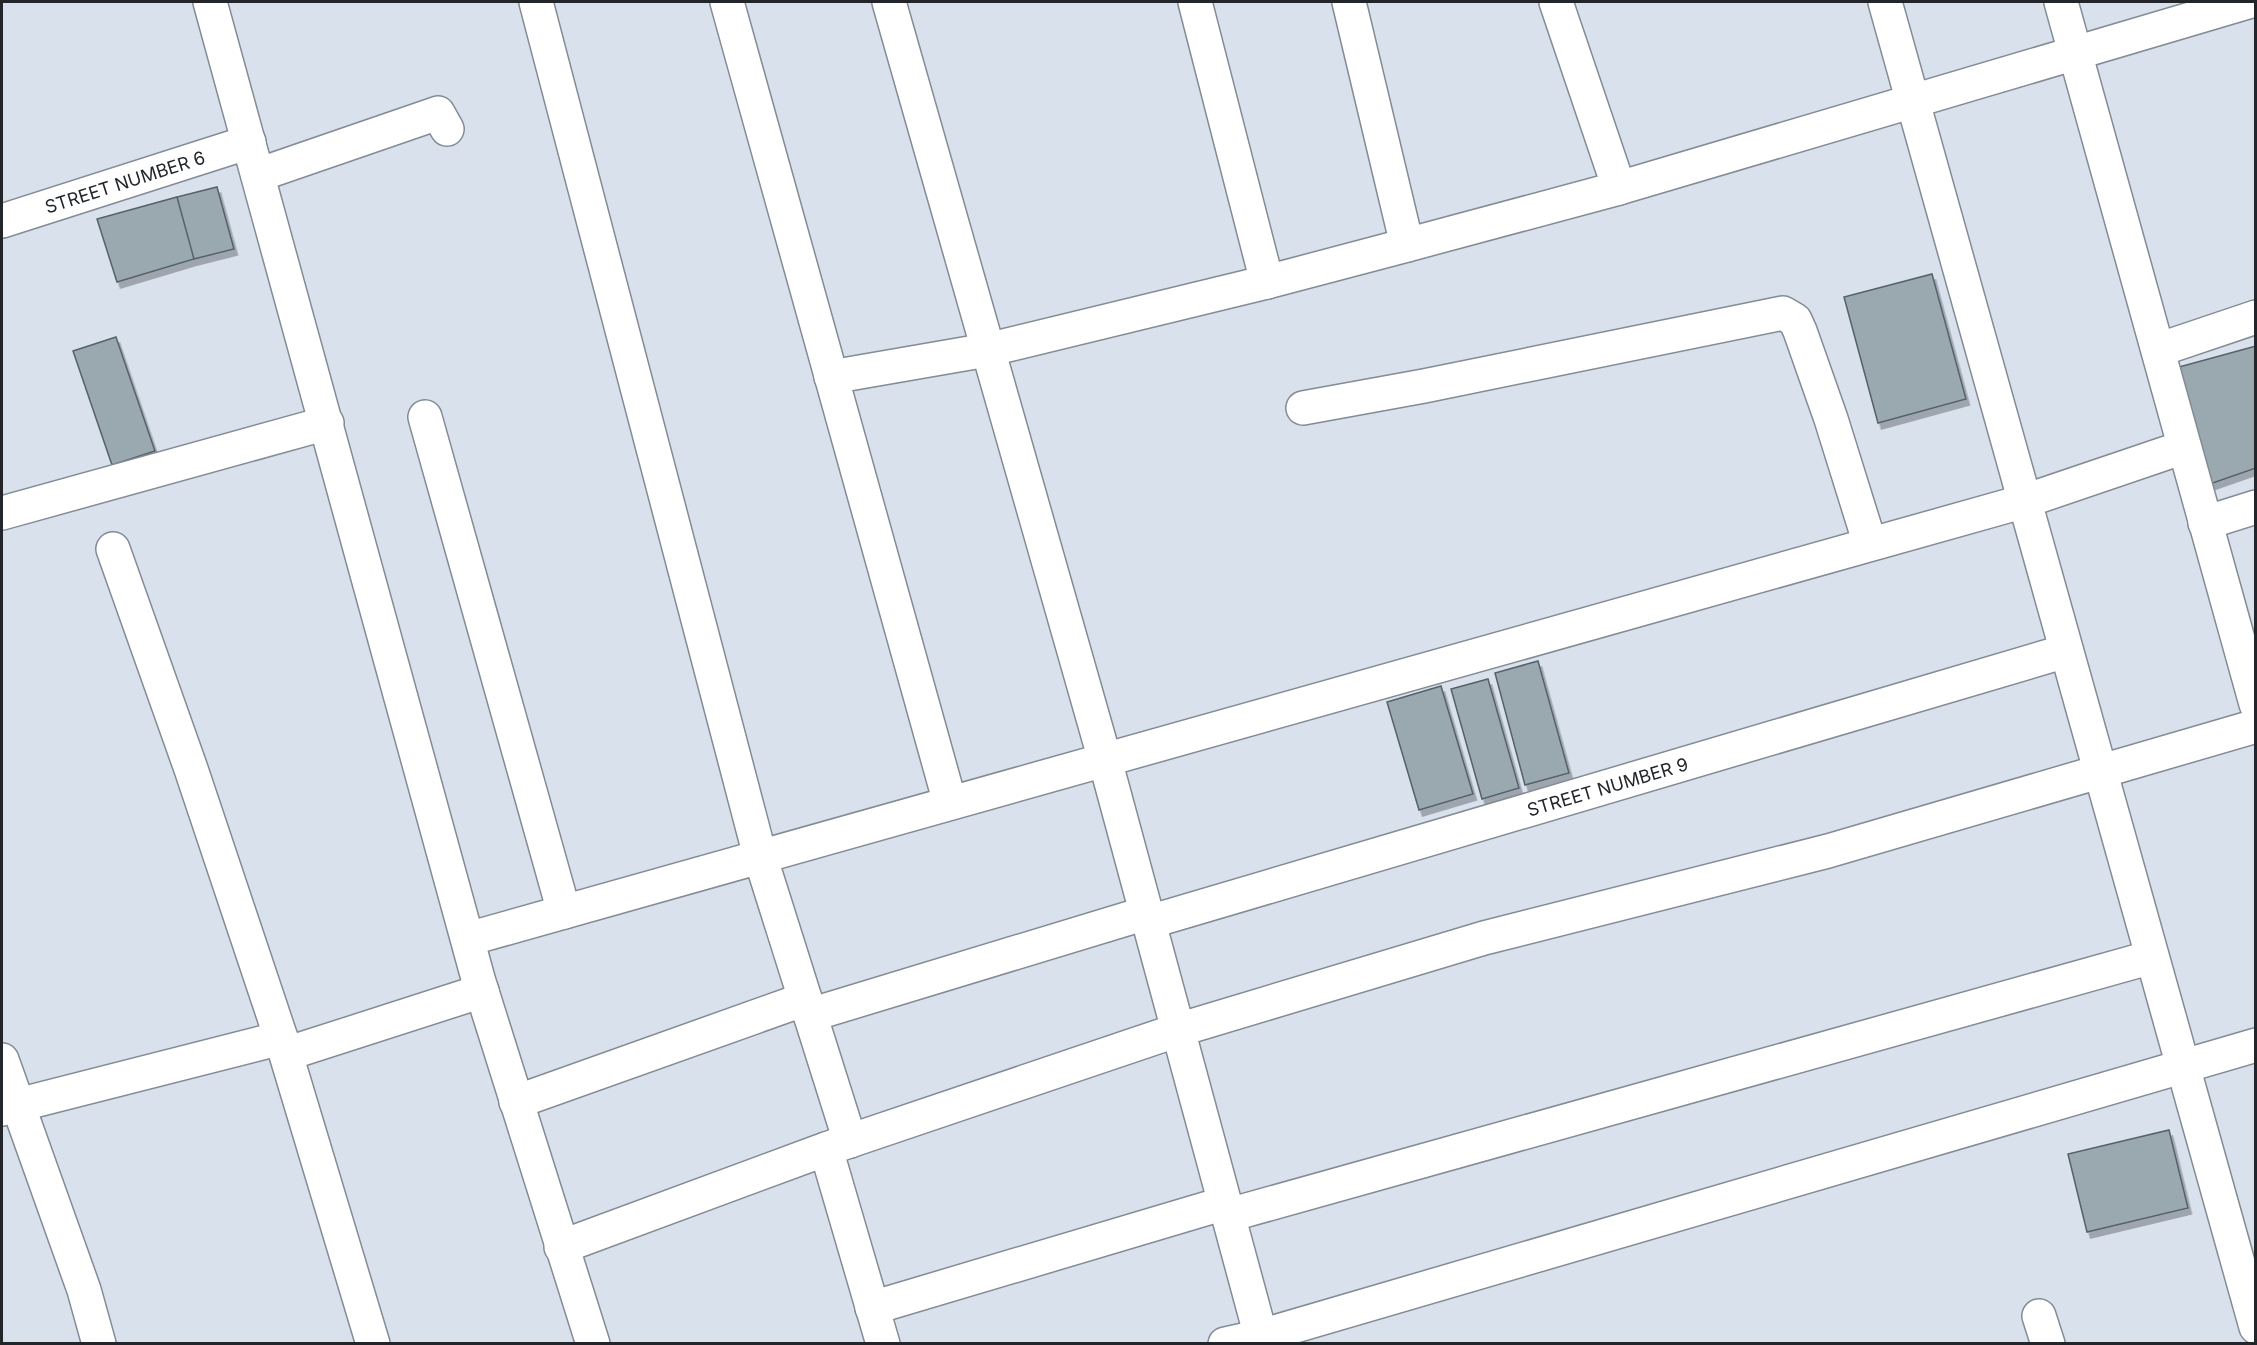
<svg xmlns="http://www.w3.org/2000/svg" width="2257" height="1345" font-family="Inter,sans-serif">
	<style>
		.building { fill: #9aa8af; stroke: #556269; stroke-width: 1.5; filter: url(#shadow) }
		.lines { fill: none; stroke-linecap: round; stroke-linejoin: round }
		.minor-casing { stroke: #838b95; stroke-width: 36 }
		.minor { stroke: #fff; stroke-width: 33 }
		.labels { text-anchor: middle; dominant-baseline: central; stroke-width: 4.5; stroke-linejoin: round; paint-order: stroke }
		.street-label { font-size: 18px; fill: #22262a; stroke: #e6eefa }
	</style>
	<defs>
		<filter id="shadow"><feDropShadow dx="3.5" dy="6" stdDeviation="0" flood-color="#0004"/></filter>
	</defs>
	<rect width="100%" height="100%" fill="#d9e1ed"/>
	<!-- building -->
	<path class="building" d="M217,187L234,249L194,259L177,197Z
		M177,197L194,259L117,282L97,219Z
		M1932,274L1966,399L1878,423L1844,297Z
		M116,337L155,451L112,465L73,351Z
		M2256,346V468L2210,484L2179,367Z
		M1538,661L1569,773L1525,785L1495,673Z
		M1488,679L1519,788L1482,799L1451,689Z
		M1441,686L1473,794L1419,810L1387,702Z
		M2169,1130L2188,1208L2087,1232L2068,1154Z"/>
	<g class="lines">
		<!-- minor casing -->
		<g class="minor-casing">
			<g id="minor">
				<path d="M210,2L479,982L593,1344"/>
				<path d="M536,2L760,856L850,1141"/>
				<path d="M727,2L950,803"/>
				<path d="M889,2L1105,760L1263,1344"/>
				<path d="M1195,2L1267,282"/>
				<path d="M1349,2L1407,245"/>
				<path d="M1556,2L1619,188"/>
				<path d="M1885,2L2256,1327"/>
				<path d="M2061,2L2256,704"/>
				<path d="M258,175L438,113L447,129"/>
				<path id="s1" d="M2,221L249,142"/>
				<path d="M2158,350L2256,317"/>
				<path d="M831,377L987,350L1267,282L1407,245L1619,188L2248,2"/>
				<path d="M1303,408L1424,386L1783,313L1795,320L1800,331L1831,419L1870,544"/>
				<path d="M425,417L564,912"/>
				<path d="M2,513L327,423"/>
				<path d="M2205,523L2256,507"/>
				<path d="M113,549L191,769L281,1038L373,1344"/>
				<path id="s2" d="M1149,922L2066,651"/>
				<path d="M468,939L2025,501L2184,447"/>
				<path d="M810,1015L1146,913"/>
				<path d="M286,1054L482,991"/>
				<path d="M2,1060L84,1290L99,1344"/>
				<path d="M516,1102L805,999"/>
				<path d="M2,1109L281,1038"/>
				<path d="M826,1149L883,1344"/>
				<path d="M1229,1215L2152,957"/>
				<path d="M561,1247L826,1149L1178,1030L1484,938L1828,851L2256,726"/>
				<path d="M872,1308L1225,1203"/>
				<path d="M2039,1316L2048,1344"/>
				<path d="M1225,1344L1261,1336L2256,1045"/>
			</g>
		</g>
		<!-- minor -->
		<use href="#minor" class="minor"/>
	</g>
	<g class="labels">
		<!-- street labels -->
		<g class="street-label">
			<text stroke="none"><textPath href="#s1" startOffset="129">STREET NUMBER 6</textPath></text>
			<text stroke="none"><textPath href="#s2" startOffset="478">STREET NUMBER 9</textPath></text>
		</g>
	</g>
	<!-- border -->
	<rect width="2257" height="1345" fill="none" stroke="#22262a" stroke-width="6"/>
</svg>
